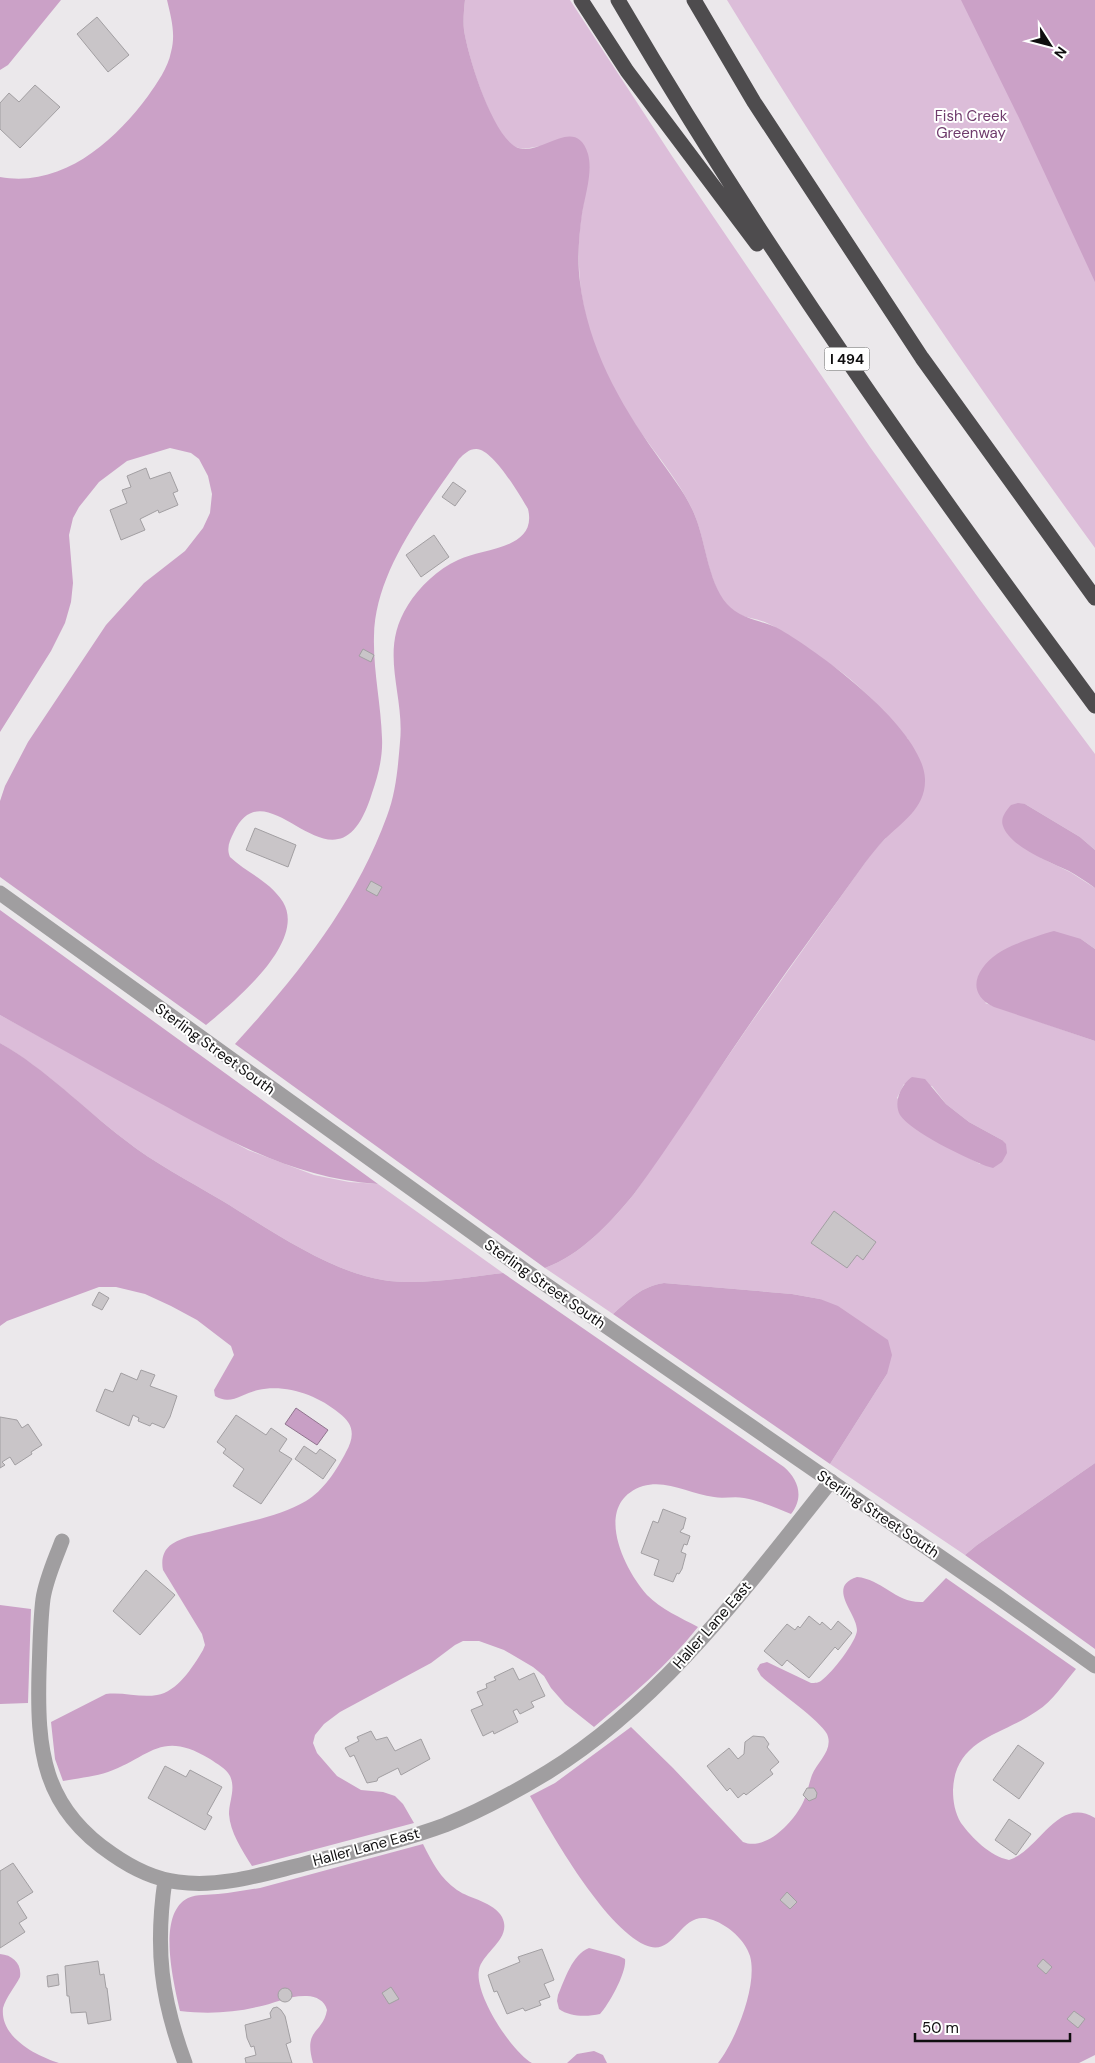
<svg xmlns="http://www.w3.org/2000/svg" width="1095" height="2063" font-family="'DM Sans',sans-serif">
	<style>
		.green { fill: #dcbdd9; fill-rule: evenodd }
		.forest { fill: #cba1c7 }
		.water { fill: #c89fc5; stroke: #90748e }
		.building { fill: #c9c5c8; stroke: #a29fa2 }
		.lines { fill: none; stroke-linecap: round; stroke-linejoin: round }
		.minor { stroke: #a09ea0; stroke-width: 15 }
		.tertiary { stroke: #a09ea0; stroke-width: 15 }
		.motorway { stroke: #4e4c4e; stroke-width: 15 }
		.labels { text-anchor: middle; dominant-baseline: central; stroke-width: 4; stroke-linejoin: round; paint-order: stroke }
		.shield { fill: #fff; stroke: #575657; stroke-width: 1 }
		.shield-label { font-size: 14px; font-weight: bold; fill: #0f0e0f }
		.park-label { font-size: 15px; fill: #6f3b6c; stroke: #fff }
		.street-label { font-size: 15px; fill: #0f0e0f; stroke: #fff }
	</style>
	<rect width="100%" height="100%" fill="#ebe8eb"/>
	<!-- green -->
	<path class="green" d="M465,0H570L672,156L870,447L980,600L1095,754V850L1080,837L1025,804L1041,858L1070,872L1095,888V949L1081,939L985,1003L1095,1041V1463L977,1545L965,1555L830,1464L887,1374L820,1299L792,1294L664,1283C640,1287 630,1299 613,1314L545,1268C581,1255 610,1223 634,1194L748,1027L874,850L886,838L908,739C890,719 872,697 850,679C835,666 817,656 800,645C790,638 780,629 769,624C754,616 743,621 728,606C707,584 706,539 693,511C677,476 648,446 628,413C590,353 572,290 581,219C584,199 588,179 589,159C578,156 551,146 541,146C530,147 523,152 512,145C491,130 468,57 464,30C463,20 464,10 465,0ZM904,1084L932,1086L946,1104L969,1122L1002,1140L980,1164L960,1153L897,1098Z
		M727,0H1095V548C965,370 842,188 727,0Z
		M0,1015L248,1150L314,1175L349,1182L378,1184L503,1273C467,1277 419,1286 383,1280C330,1272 267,1228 221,1200C189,1181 154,1163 125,1140C83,1108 46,1070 0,1043Z"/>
	<!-- forest -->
	<path class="forest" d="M0,0H61L8,65L0,70Z
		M167,0H465C464,10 463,20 464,30C468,57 492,134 516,147C540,159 575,113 588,154C593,172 585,195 582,214C579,235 577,261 580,282C588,347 619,402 656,454C669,473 684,491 693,511C706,539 707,581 727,604C741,620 763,620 781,630C822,654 923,729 925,779C926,808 902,822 884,840C877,847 871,855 865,863C825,919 784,974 745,1031C708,1085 673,1141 634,1194C610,1223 581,1255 545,1268L235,1044C297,976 355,904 387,816C396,793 398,766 400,742C405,693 378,652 408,605C419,587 438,569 458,560C482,548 538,550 528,509C520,495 492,448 476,449C469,449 464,454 459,459C424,510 375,572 374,636C373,670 381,704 382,738C383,757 378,776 372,793C336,911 269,759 234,832C230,840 226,848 230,857C247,873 270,881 283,902C307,942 234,1002 206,1025L0,877V801L5,786L28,742L106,625L144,583L185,551L203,528L210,513L212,494L208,476L199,459L191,453L170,448L127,461L99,482L79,507L73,518L69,535L73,583L71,602L65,623L51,651L0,732V177C62,188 114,142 148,96C157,83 168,68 171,52C176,34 171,17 167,0Z
		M961,0H1095V282L1020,120Z
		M1018,803L1025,804L1080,837L1095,850V888C1087,882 1078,876 1069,871C1050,862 1010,847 1003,826C1000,818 1006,811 1011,805Z
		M0,910L378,1184C295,1179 227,1140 156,1101C104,1073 52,1044 0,1015Z
		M1054,931L1081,939L1095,949V1041L994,1007C965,993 976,969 997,954C1010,945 1039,935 1054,931Z
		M0,1043C46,1069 83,1108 125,1140C154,1163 189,1181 221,1200C267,1228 330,1272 383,1280C419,1286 467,1277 503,1273L784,1467C799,1480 804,1498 791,1514C775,1507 760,1501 744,1498C734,1496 723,1499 714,1497C690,1494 667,1479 643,1486C592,1503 623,1568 647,1595C661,1609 681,1618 698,1627C668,1665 631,1696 594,1727L565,1704L551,1688L544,1676L533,1667L504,1650L479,1641H463L455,1645L431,1663L340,1712L324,1724L315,1735L313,1743L317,1753L337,1776L361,1790L383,1792L395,1796L403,1804L414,1823L252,1866C242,1850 230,1832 229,1814C229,1801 236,1789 230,1776C226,1768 217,1764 210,1759C161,1729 150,1757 108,1772C94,1777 78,1778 63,1781L55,1759L51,1722L106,1694C124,1692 141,1698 157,1695C177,1692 193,1667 203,1650L205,1645L202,1634L163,1570C161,1560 163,1550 172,1544C184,1536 202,1534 216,1530C245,1522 279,1517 306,1501C323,1491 337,1470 346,1452C355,1436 354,1424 339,1413C317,1395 286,1384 258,1390C243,1393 231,1406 215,1396L214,1390L234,1355L231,1346L197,1320L171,1306L145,1294L116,1287H99L7,1321L0,1326Z
		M912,1077L925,1079L946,1104L969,1122L1002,1140L1006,1144L1007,1153L1002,1162L993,1168L986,1166C966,1158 911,1132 900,1115C896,1108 897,1099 900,1092C903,1086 906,1081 912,1077Z
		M664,1283L792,1294L820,1299L838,1306L888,1340L892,1355L887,1374L830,1464L613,1314C630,1299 640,1287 664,1283Z
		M1095,1463V1649L965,1555L977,1545Z
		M857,1577C882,1579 897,1604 923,1602L946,1578L1076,1669C1064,1683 1053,1701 1037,1711C1003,1735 955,1738 953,1790C953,1802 955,1813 961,1823C972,1838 990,1856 1009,1860C1039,1851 1058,1795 1095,1818V2055L1079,2063H718C736,2040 758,1985 750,1956C745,1940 729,1926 713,1920C680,1907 676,1959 645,1945C603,1925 553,1836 530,1796L555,1783L631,1727L673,1768L743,1842C765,1851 790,1825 800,1808C807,1797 808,1786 812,1775C817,1762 834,1750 827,1734C820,1720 775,1689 761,1676L757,1669L760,1664L767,1662L811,1683C815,1683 819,1683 822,1680C831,1674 857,1641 857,1630C857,1613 826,1587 857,1577Z
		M0,1605L31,1609L28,1703L0,1704Z
		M423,1844C432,1862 440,1878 457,1890C470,1899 494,1902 502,1917C513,1939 482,1952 479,1970C474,1994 511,2051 532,2063H313C303,2028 323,2034 327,2010C325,2001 316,1996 307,1996C290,1995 273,2004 257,2007C232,2013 206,2014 180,2011C174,1984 156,1914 188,1898C197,1894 208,1895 218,1894C232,1893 246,1890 260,1888Z
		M589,1948L619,1956L625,1959C627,1972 609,2004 600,2014C587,2017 570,2017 559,2009L557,2001L558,1995C565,1979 572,1955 589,1948Z
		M0,1954C13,1955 22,1964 20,1977C15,1987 6,1997 3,2008C0,2038 37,2056 59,2063H0Z
		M594,2051L603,2055L607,2063H567L577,2054Z"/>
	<!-- water -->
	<path class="water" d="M296,1408L328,1430L317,1445L285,1424Z"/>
	<!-- building -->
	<path class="building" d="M97,17L129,55L108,72L77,34Z
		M35,85L60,107L20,148L0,129V103L9,93L19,102Z
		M146,468L150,479L170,472L178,491L173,493L178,505L159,513L158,510L140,519L145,530L121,540L110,510L127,503L122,490L131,487L127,476Z
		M453,482L466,491L455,506L442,497Z
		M434,535L449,557L421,577L406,555Z
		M363,649L374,655L371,662L359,656Z
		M255,828L296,845L288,867L246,850Z
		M371,881L382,887L377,896L366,890Z
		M834,1211L876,1242L863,1260L857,1255L847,1268L811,1243Z
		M99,1292L109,1298L102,1310L92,1305Z
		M141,1370L155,1375L150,1386L177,1396L170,1417L164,1428L152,1423L150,1426L138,1421L139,1418L133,1415L129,1426L96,1411L105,1389L113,1392L121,1373L137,1380Z
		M236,1415L266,1435L271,1428L287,1439L279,1451L292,1459L261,1504L233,1486L244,1469L223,1453L226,1449L217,1442Z
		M0,1417L17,1420L22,1428L28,1424L42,1445L31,1452L32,1454L15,1465L10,1457L2,1462L5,1465L0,1468Z
		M304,1446L316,1454L320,1449L336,1460L323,1479L295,1459Z
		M663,1509L686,1518L683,1529H682L680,1532L690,1536L687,1545L684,1544L681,1552L686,1554L682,1569L679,1574L677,1573L673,1582L654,1575L659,1560L641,1553L653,1521L658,1523Z
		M146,1570L175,1595L140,1635L113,1611Z
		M809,1616L820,1625L822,1622L831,1630L838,1621L852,1633L838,1650L835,1647L809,1678L787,1660L782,1666L764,1651L787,1624L795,1630L798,1626L800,1628Z
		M513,1668L519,1680L534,1673L545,1696L531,1702L534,1707L520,1714L517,1709L513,1711L518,1722L494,1734L493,1731L483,1736L471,1710L483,1705L477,1692L487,1688L486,1684L496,1680L494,1677Z
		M371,1731L376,1740L387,1737L395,1751L421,1739L430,1759L401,1775L398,1768L378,1778L377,1781L367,1783L354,1755L350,1757L345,1748L359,1741L357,1737Z
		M753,1736L764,1737L769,1744L767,1747L779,1762L770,1770L773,1774L746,1795L744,1793L738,1798L730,1788L727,1791L707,1766L729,1748L738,1759L744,1754L745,1742Z
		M1018,1745L1044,1763L1019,1799L993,1780Z
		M165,1766L186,1777L190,1770L222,1787L207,1814L212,1817L205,1830L148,1798Z
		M807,1788H814L817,1793L816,1798L809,1801L803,1795Z
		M1009,1819L1031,1834L1016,1855L995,1840Z
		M13,1863L33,1892L17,1902L27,1918L19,1923L25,1932L0,1948V1871Z
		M787,1892L797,1902L790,1909L780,1900Z
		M542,1949L554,1980L544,1984L550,1997L539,2001L541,2005L525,2011L523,2008L507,2014L497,1991L494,1992L488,1975L520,1962L518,1957Z
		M1043,1959L1052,1967L1046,1974L1037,1966Z
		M98,1961L100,1975L104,1974L106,1988H107L111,2020L88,2024L86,2012L71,2013L69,1996H67L65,1966Z
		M58,1974L59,1985L48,1987L47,1976Z
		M391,1987L399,1999L389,2004L382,1993Z
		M278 1995a7 7 0 1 1 14 0a7 7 0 1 1-14 0Z
		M277,2007L281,2010L285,2016L291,2042L286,2044L292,2063H246L245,2058L256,2055L254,2046L251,2047L247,2038L245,2025L271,2018L270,2013L273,2008Z
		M1074,2011L1085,2019L1078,2028L1067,2019Z"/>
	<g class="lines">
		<!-- minor -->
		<path class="minor" d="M62,1541C55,1560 46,1579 43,1599C40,1623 40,1648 39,1672C37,1749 42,1807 112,1854C132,1868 153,1879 178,1882C221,1888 263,1874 304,1864C351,1852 399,1842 445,1825C480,1811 515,1792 548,1772C664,1700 746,1587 831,1481
			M165,1880C155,1949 161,1998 185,2063"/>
		<!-- tertiary -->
		<path class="tertiary" d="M0,893L526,1271L997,1596L1095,1666"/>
		<!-- motorway -->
		<path class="motorway" d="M581,0L627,71L757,244
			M618,0C761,245 925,477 1095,706
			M694,0L754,102L922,358L1095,598"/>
	</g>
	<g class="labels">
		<!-- shield labels -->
		<rect class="shield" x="824.5" y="347.5" width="45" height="23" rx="4"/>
		<g class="shield-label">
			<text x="847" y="359">I 494</text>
		</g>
		<!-- park labels -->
		<g class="park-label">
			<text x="971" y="116">Fish Creek<tspan x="971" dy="17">Greenway</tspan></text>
		</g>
		<!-- street labels -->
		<g class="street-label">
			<text transform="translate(215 1049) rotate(36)">Sterling Street South</text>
			<text transform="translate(545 1284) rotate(35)">Sterling Street South</text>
			<text transform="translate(878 1514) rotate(34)">Sterling Street South</text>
			<text transform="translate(712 1625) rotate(-49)">Haller Lane East</text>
			<text transform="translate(366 1847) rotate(-15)">Haller Lane East</text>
		</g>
	</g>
	<!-- north arrow -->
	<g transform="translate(1050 45) rotate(126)" stroke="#ffffff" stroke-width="4" paint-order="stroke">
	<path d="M0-4L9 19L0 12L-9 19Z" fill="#0f0e0f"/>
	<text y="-8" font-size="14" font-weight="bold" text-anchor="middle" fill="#0f0e0f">N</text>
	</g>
	<!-- scale -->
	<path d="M915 2033v8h155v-8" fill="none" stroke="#0f0e0f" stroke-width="2.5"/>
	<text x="922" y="2033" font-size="15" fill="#0f0e0f" stroke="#ffffff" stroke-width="4" paint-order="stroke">50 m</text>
</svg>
